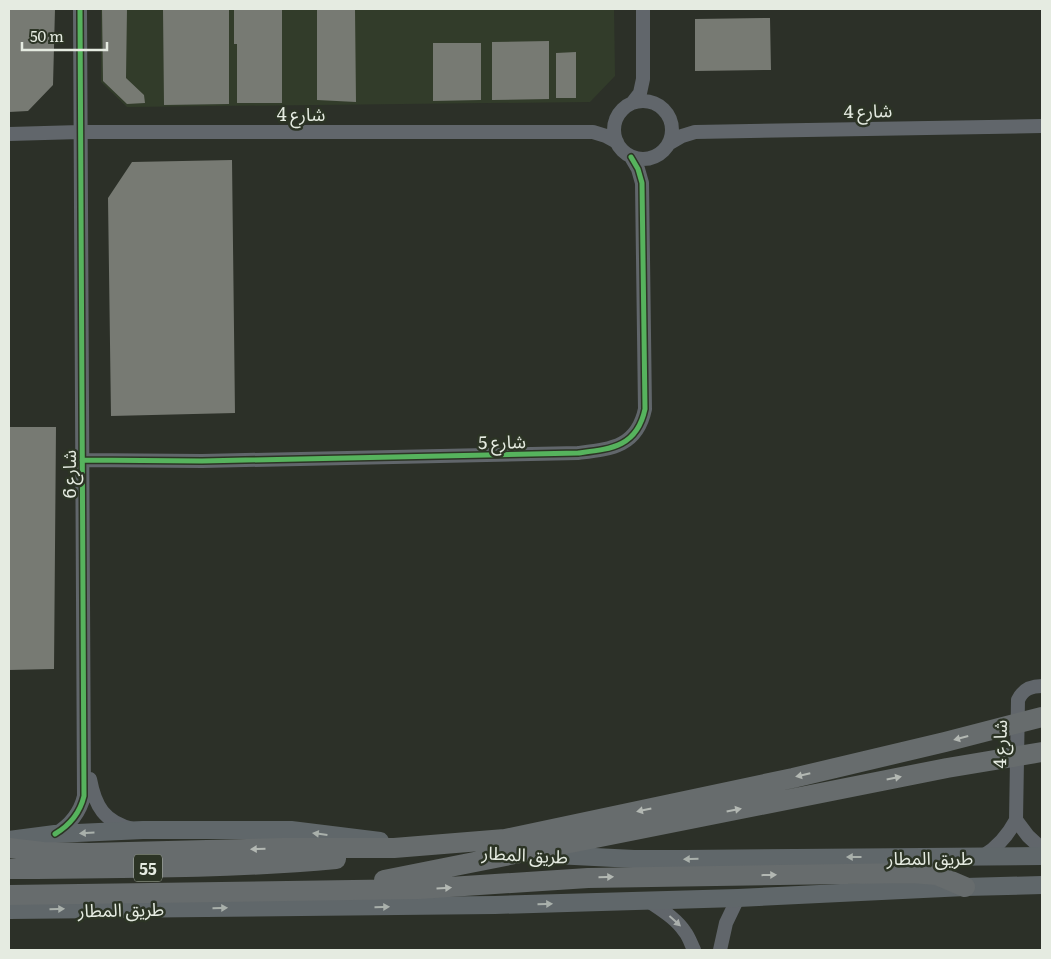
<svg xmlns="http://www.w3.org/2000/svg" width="1051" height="959" font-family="Literata,'Noto Sans Arabic',serif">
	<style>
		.built { fill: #323c2a }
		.building { fill: #777a73 }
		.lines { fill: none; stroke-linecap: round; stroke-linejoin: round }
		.minor { stroke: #61666b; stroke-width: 14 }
		.major { stroke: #60676a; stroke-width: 18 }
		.highway { stroke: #676c6d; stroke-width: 20 }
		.cycleway-casing { stroke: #2c3425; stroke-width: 8 }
		.cycleway { stroke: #56b35d; stroke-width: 5 }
		.oneway { fill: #b3b8b3 }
		.oneway2 { fill: #a9b0ab }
		.oneway3 { fill: #aaafac }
		.labels { text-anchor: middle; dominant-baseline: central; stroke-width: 5; stroke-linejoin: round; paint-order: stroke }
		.shield { fill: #2c3425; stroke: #aeb4a9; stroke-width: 1 }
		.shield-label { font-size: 16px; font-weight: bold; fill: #e5ebe1 }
		.street-label { font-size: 18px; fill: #e5ebe1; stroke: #2c3425 }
	</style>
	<rect width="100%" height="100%" fill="#2c3028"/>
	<!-- built -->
	<path class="built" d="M101,9H614L615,76L590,102L127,107L101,82Z"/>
	<!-- building -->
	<path class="building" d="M9,9H55L53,85L28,111L9,112Z
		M102,9H127L126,78L144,95L145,103L127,104L103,81Z
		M163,9H229V104L164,105Z
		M234,9H282V103H237V44H234Z
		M317,9H355L356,102L317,100Z
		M770,18L771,70L695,71V19Z
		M549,41V99L492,100V42Z
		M433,43H481V100L433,101Z
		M576,52V98H556V53Z
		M232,160L235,413L111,416L108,198L132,162Z
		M9,427H56L54,669L9,670Z"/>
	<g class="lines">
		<!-- minor -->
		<path class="minor" d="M614 130a29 29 0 1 1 58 0a29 29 0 1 1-58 0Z
			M633,102L640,93L643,79V9
			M9,134L80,132H593L606,136L617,142
			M670,143L682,136L695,132L1042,126
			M82,460L202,461L578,453C611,449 637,447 645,409L642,183L638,169L631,157
			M90,779C95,806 104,822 133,829
			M1016,820L1028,836L1042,849
			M55,834C70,825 80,813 84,796L80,9
			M983,856C998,847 1008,835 1016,820L1018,700C1023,689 1031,686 1042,686
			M647,900C660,909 676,918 685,932C689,937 691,944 694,950
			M720,950L726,923L738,898"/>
		<!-- major -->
		<path class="major" d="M9,840L55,834L143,830H291L380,841
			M535,854L634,859H685L1042,856
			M9,910L495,905L738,898L965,887L1042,885"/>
		<!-- highway -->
		<path class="highway" d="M9,848L43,852L89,853L284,848H394L505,839L793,778L945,742L1042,717
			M9,869C118,868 227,869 336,859
			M384,880L947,768L1042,752
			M9,895L419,889L588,878L912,873L937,875L965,887"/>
		<!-- cycleway casing -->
		<g class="cycleway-casing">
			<path id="cycleway" d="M82,460L202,461L578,453C611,449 637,447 645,409L642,183L638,169L631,157
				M55,834C70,825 80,813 84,796L80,9"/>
		</g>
		<!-- cycleway -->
		<use href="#cycleway" class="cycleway"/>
	</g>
	<!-- one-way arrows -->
	<defs><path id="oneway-solid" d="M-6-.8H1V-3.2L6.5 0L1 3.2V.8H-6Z" transform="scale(1.25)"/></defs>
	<g class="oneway">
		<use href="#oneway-solid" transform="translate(961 738) rotate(165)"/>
		<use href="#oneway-solid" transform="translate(803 775) rotate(167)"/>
		<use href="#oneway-solid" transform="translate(894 778) rotate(-11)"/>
		<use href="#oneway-solid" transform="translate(644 810) rotate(168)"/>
		<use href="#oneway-solid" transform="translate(734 810) rotate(-11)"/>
		<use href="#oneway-solid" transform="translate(258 849) rotate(178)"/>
		<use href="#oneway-solid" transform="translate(769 875) rotate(-1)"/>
		<use href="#oneway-solid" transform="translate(606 877) rotate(-1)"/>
		<use href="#oneway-solid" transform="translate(444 888) rotate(-4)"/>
	</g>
	<g class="oneway2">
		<use href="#oneway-solid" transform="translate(87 833) rotate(177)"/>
		<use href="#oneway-solid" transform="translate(320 834) rotate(-173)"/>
		<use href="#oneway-solid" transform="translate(854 857) rotate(180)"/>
		<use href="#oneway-solid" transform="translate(691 859) rotate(179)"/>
		<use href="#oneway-solid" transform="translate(545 904) rotate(-2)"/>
		<use href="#oneway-solid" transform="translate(382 907) rotate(-1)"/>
		<use href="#oneway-solid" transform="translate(220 908) rotate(-1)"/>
		<use href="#oneway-solid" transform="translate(57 909) rotate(-1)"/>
	</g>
	<use class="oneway3" href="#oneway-solid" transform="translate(675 921) rotate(42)"/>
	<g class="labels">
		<!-- shield labels -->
		<rect class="shield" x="134" y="854.5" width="28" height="27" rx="4"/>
		<g class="shield-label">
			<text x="148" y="868">55</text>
		</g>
		<!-- street labels -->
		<g class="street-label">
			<text transform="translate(868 110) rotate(-1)">شارع 4</text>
			<text x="301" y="113">شارع 4</text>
			<text transform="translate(502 441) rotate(-1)">شارع 5</text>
			<text transform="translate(68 474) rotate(-90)">شارع 6</text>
			<text transform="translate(999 744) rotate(-89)">شارع 4</text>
			<text transform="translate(525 854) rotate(3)">طريق المطار</text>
			<text x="930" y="857">طريق المطار</text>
			<text transform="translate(121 909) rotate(-1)">طريق المطار</text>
		</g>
	</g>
	<!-- border -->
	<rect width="1051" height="959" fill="none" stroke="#e5ebe1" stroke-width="20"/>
	<!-- scale -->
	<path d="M22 42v8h85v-8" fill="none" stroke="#e5ebe1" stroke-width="2.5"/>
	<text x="30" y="42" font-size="15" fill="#e5ebe1" stroke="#2c3425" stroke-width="4" paint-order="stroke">50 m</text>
</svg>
